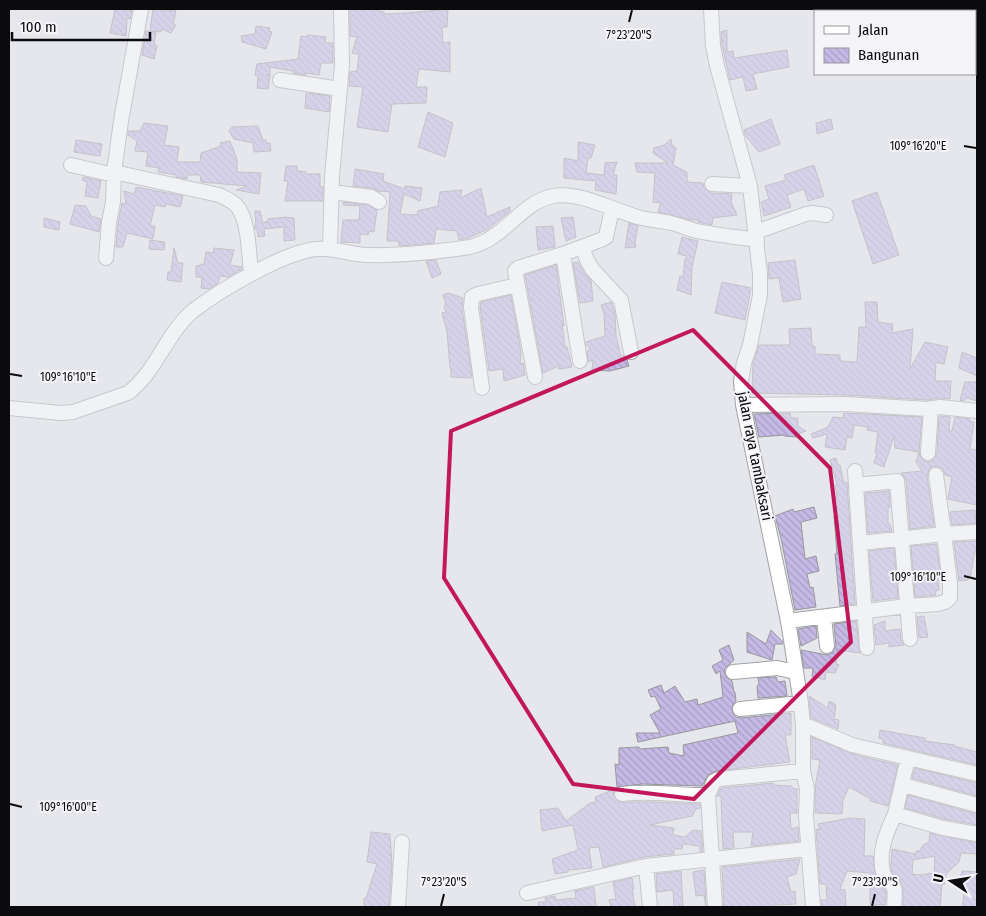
<svg xmlns="http://www.w3.org/2000/svg" width="986" height="916" font-family="'Fira Sans Condensed',sans-serif">
	<style>
		.building { fill: url(#building-back-hatch); stroke: #98979b; fill-rule: evenodd }
		.lines { fill: none; stroke-linecap: round; stroke-linejoin: round }
		.minor-casing { stroke: #a1a2a6; stroke-width: 16 }
		.minor { stroke: #fff; stroke-width: 14 }
		.marked { fill: none; stroke: #c2185b; stroke-width: 4; stroke-linejoin: round }
		.ticks { fill: none; stroke: #0b0b0d; stroke-width: 2 }
		.labels { text-anchor: middle; dominant-baseline: central; stroke-width: 4; stroke-linejoin: round; paint-order: stroke }
		.street-label { font-size: 15px; fill: #0b0b0d; stroke: #f4f4f9 }
		.ticks-label { font-size: 12px; text-anchor: middle; fill: #0b0b0d; stroke: #f4f4f9; stroke-width: 4; stroke-linejoin: round; paint-order: stroke }
	</style>
	<defs>
		<pattern id="building-back-hatch" width="6" height="6" patternUnits="userSpaceOnUse" patternTransform="scale(1.25)"><rect width="6" height="6" fill="#c5b9e6"/><path d="M-1 5l2 2M0 0l6 6M5-1l2 2" fill="none" stroke="#a89ec4"/></pattern>
	</defs>
	<rect width="100%" height="100%" fill="#e6e7ec"/>
	<!-- building -->
	<path class="building" d="M115,9L132,10L130,19L127,18L126,36L110,33Z
		M153,9L176,11L173,25H176L171,33L162,29L161,32L150,31Z
		M350,9H371L384,12V14L408,13L448,9L447,27H442L443,43L450,42V72L419,69L416,87H427L426,103L392,104L388,132L357,127L363,87L349,86L350,72L357,71L359,54L352,53L357,37L350,36Z
		M256,26L270,28L269,31L272,32L266,49L242,42L241,36L255,34Z
		M727,30V52L733,51L734,58L787,50L789,67L753,74L757,89L746,91L743,77L730,80L722,45L721,32Z
		M146,31L156,32L154,45L157,46L154,59L142,55Z
		M307,35L326,37L325,43H333V63H321L319,75L306,73V75L293,73V71L270,67V76L266,75L270,76L268,89L257,88L258,76L255,75L257,64L298,59L301,36L307,37Z
		M306,93L330,96L329,112L305,108Z
		M428,112L453,123L445,157L418,147Z
		M771,119L780,144L759,152L745,135L744,130Z
		M831,119L833,129L817,134L816,123Z
		M144,123L168,126L164,145L179,147L177,162H200L201,153L221,146L220,143L230,141L237,159V172L261,173L259,194L236,190L247,186L201,182L200,175H187V179L176,177V175L158,172L159,168L146,166L148,152L135,151L137,141L128,135V131H140Z
		M258,126L263,140H266V143H270L271,151L254,152L253,143L234,139L229,131L232,127Z
		M671,139L672,145L676,148L673,165L687,172V182L703,183L704,188L711,193L732,194L731,202L737,215L713,218L712,225L698,222V220H691L658,212L661,203L653,202L655,173L637,172L635,163H668L653,153L654,148L664,145Z
		M76,140L102,144L100,156L74,152Z
		M578,142L595,145L591,158H588L586,173L604,175L605,163L617,162L613,175H617L616,194L595,190L596,181L564,178V158L578,161Z
		M814,165L824,196L808,201L804,189L787,195L791,207L764,216L761,202L769,199L765,186L786,180L784,175Z
		M286,166H297V171L306,172V174H320V187H323V201H285L288,181H284Z
		M355,169L384,174L383,181L405,189V186L422,188L420,201L404,194L400,214L417,215L418,211L438,206L440,192L462,190L460,198L481,188L487,217L510,207V211L488,229L468,238L459,240L457,231L436,229L434,243L399,246V241H387L390,192L380,191V192L372,188L353,186Z
		M83,177L101,181L98,198L85,196L87,182L82,180Z
		M136,187L183,196L180,207L166,204L165,207L155,205L150,226H155L153,239L127,233L123,247H116L118,223L122,203L126,204L124,191L134,194Z
		M877,192L899,255L873,264L852,201Z
		M343,202L368,205L377,210L374,232L369,231L368,235L360,234V243L341,242L343,220H359L360,206L343,205Z
		M75,205L86,206L91,216L101,219L99,232L70,224Z
		M255,211H260L263,223L268,221V219L286,217L294,218L295,240L284,241V227L264,229L265,236L258,237L257,229H255L254,226L256,225Z
		M573,217L576,237L566,241L561,218Z
		M44,218L60,222L59,230L44,227Z
		M629,223L638,226L635,242L636,247L625,248Z
		M553,226L555,247L538,250L536,227Z
		M682,237L698,241L692,267L691,295L677,290L680,276L683,277L685,259L687,256L678,254Z
		M150,240L165,242L164,250L149,249Z
		M174,248L178,263H183L181,282L167,280L168,272H171Z
		M214,248L234,250L230,265L242,267V269L228,277L220,276L218,283L209,289L201,288L202,277H196V266L204,264L206,252L213,253Z
		M436,260L441,274L432,278L426,261Z
		M795,260L801,299L783,302L779,278L769,279L768,263Z
		M578,262L584,273L591,280L593,301L580,303L573,263Z
		M556,265L564,326L562,324L565,347H567L572,367L559,369V366L543,373L525,275Z
		M722,282L751,288L745,320L715,313Z
		M448,293L463,298L462,308L472,378L451,377V368H450L447,331L442,313L446,312L444,306L446,305L443,295Z
		M511,295L521,352L520,364L523,363L525,375L504,381L503,369L489,371L480,307L481,302Z
		M611,302L615,313L616,336L621,356L623,355L627,360L629,366L610,371L592,370L593,360L588,362L587,351L591,349L586,345V342L605,336L604,313L601,305Z
		M865,302H877L878,322L893,324L892,333L913,329L910,369L925,342L948,347L944,364L936,362L935,381H951L950,399L939,398L927,400L846,395L752,393L753,364L759,345H790L789,329L811,328L812,346H815V354L840,355V361L857,362L859,327H866Z
		M962,352L977,358V376L959,368Z
		M965,382H977V401L967,398L963,401L960,400Z
		M790,413L791,418H798V426L806,431L798,434L797,437L784,436V435L759,437L754,414Z
		M844,413L922,417L919,453L923,460L927,462L932,461L937,454L939,416L950,417L949,431H952L955,417L970,419V421L974,422L970,449L977,450V505L948,499L952,477L945,475L943,469L934,466L930,468L927,476L934,526L910,529L906,480L901,473L922,471L916,462L919,452L895,448L894,436L884,467L874,463L877,453H875L878,432L867,430L868,427L854,425L852,438L847,437L845,450L825,447L827,434L813,438L811,434L828,427L833,417L843,418Z
		M836,458L838,465H840L844,483L847,482V483L855,604L840,606L835,554H837L834,516H836L833,497L837,496L835,485L837,484L830,460Z
		M889,491L890,507H888V524H890L892,531L868,533L865,493Z
		M814,507L817,518L801,522L805,559L816,556L819,571L807,574L810,588L813,587L816,607L795,610L781,538L775,516L793,509L794,512Z
		M975,510L976,523L952,525L950,512Z
		M977,541V548L974,555L971,575L968,576V580L959,581L954,542Z
		M936,544L941,578L938,579L939,590L935,591L936,595L915,597L911,546Z
		M894,548L898,598L873,601L869,551Z
		M924,616L928,637L919,638L917,617Z
		M856,621L860,653L838,650L836,664L839,665L835,673L826,672L825,680L812,676L813,668H804L801,650L827,655L832,653L836,646L834,624Z
		M885,621V631L900,629L901,640L904,645L889,647V643L876,645L874,625Z
		M816,626L817,638L801,646L798,629Z
		M771,630L782,641L783,644H775L772,660L747,652V632L766,644Z
		M729,645L734,660L725,668L724,672L726,677L732,681L734,692H735L736,701L732,706L733,714L736,717L741,718L791,713V735H785L790,762L716,771L708,775L702,786L643,784L617,787L615,764L619,765V748L639,747L640,749L668,747L669,753L684,756L683,745L738,733L735,721L638,742L636,733H660L650,715L661,709L655,696L651,697L648,690L661,685L664,693L675,686L685,702L697,699L698,705L723,697L720,671L716,674L712,666L723,660L719,650Z
		M776,677L778,682L785,681L787,696L758,698L757,686L759,684L758,678Z
		M809,696L828,708L829,701L836,705L834,719L839,720L838,729L811,718Z
		M880,730L925,738V741L955,745L954,746L977,752V765L883,743V739L879,738Z
		M812,737L859,756L898,765L888,806L870,801L871,799L849,787L843,800L842,814L815,813V787L820,760L812,759Z
		M915,768L977,783V796L912,778Z
		M773,783V785L792,786V788L797,789V813H790L791,829L798,827L799,841L751,846L753,832H733L734,848L723,849L721,796H717L721,788Z
		M615,789L613,795L619,802H654L700,804V808L696,809L692,816L650,825L674,828L673,835L685,837L693,830L701,831L703,851L700,852V846L683,844L682,849H674V854L644,857L603,867L599,847L589,848L592,868L568,870V872L555,874L552,859L578,850L573,825L542,831L540,810L558,808L566,821L590,803L596,802L595,797Z
		M908,795L977,814V825L945,819L905,808Z
		M850,818L865,819L864,856H873L876,878L886,891L885,905H870V873L847,871L840,889L845,890L846,907H822L821,900H827L826,884H820L816,829L820,830L818,824Z
		M371,832L390,834L392,864L389,907H364V898H366L377,864L367,862Z
		M930,833L977,843V854L961,853L959,862L946,874L944,885L942,884L940,907H903V887L899,879L892,873L891,866L892,849L916,854V851H920L923,845L929,842ZM935,856L934,873L920,875L912,874L913,860Z
		M800,859L796,874L787,877L791,892L795,891L796,904L775,905V907H724L722,867Z
		M704,870L706,907L704,895L696,896L693,872Z
		M681,871L683,907H674L673,890L657,892L656,874Z
		M962,871L977,872V907H962L965,888L958,887Z
		M632,878L634,889H632L635,907H611L609,900L616,899L613,882Z
		M594,887L596,906L539,907L538,902H546L545,898L555,896L556,900L576,898L575,891Z"/>
	<g class="lines">
		<!-- minor casing -->
		<g class="minor-casing">
			<path id="minor" d="M711,9L713,46L717,66L750,186L760,274V295L750,345L744,363L741,381L743,405L788,621L800,697L803,724V771L807,789L806,816L813,907
				M280,80L340,89
				M71,165L114,175
				M114,172L219,195C225,198 231,200 236,205C249,218 249,256 251,274
				M712,184L750,186
				M332,192L371,197L379,202
				M756,232L806,214L813,213L826,215
				M582,247L587,260L592,269L621,300L631,352
				M330,248L332,176L342,65L341,9
				M106,258L109,222L113,202L114,172L121,121L141,9
				M580,361L563,254L603,239L606,237L612,209
				M535,377L515,271L518,268L563,254
				M482,388L471,307L472,297L478,294L517,285
				M743,405L845,404L928,409L940,407L977,411
				M9,408L61,413L73,412L128,393C157,371 166,333 194,310C222,289 281,254 315,249C334,247 350,255 368,255C402,256 436,252 470,247C505,239 521,202 553,196C580,191 614,211 641,218C651,220 661,221 671,223C680,225 688,229 697,231C716,235 737,237 757,240
				M928,453L931,408
				M855,471L867,648
				M936,475L944,534L977,532
				M856,485L897,481L910,639
				M824,617L827,646
				M788,621L907,606L938,604L945,602L950,598V583L944,534L861,543
				M733,672L777,668L795,672
				M740,709L801,703
				M803,724L852,745L977,774
				M908,758L895,814L943,828L977,834
				M903,785L977,805
				M622,794C651,790 679,796 708,795L714,781L719,779L803,771
				M708,795L715,907
				M646,866L650,907
				M527,893L646,866L808,849
				M398,907L402,842
				M894,907C894,900 897,890 892,884C889,881 886,880 884,876C877,854 886,833 895,814"/>
		</g>
		<!-- minor -->
		<use href="#minor" class="minor"/>
	</g>
	<!-- marked area -->
	<path d="M0 0H986V916H0ZM693,330L830,468L851,642L694,799L573,784L444,578L451,431Z" fill="#e6e7ec" fill-opacity=".55" fill-rule="evenodd"/>
	<path class="marked" d="M693,330L830,468L851,642L694,799L573,784L444,578L451,431Z"/>
	<!-- ticks -->
	<path class="ticks" d="M629,22L632,10M964,146L976,148M10,374L22,376M964,576L976,579M10,804L22,807M441,906L444,894M872,906L875,894"/>
	<g class="labels">
		<!-- street labels -->
		<g class="street-label">
			<text transform="translate(755 456) rotate(79)">jalan raya tambaksari</text>
		</g>
	</g>
	<g class="ticks-label">
		<text x="629" y="39">7°23'20"S</text>
		<text x="918" y="150">109°16'20"E</text>
		<text x="68" y="381">109°16'10"E</text>
		<text x="918" y="581">109°16'10"E</text>
		<text x="68" y="811">109°16'00"E</text>
		<text x="444" y="886">7°23'20"S</text>
		<text x="875" y="886">7°23'30"S</text>
	</g>
	<!-- border -->
	<rect width="986" height="916" fill="none" stroke="#0b0b0d" stroke-width="20"/>
	<!-- legend -->
	<rect x="814" y="10" width="162" height="65" fill="#f4f4f9" stroke="#97979b"/>
	<rect x="824" y="26" width="25" height="8" fill="#ffffff" stroke="#97979b"/>
	<text x="858" y="35" font-size="15" fill="#0b0b0d">Jalan</text>
	<rect x="824" y="48" width="25" height="15" fill="url(#building-back-hatch)" stroke="#97979b"/>
	<text x="858" y="60" font-size="15" fill="#0b0b0d">Bangunan</text>
	<!-- north arrow -->
	<g transform="translate(951 881) rotate(282)" stroke="#f4f4f9" stroke-width="4" paint-order="stroke">
	<path d="M0-4L9 19L0 12L-9 19Z" fill="#0b0b0d"/>
	<text y="-8" font-size="14" font-weight="bold" text-anchor="middle" fill="#0b0b0d">U</text>
	</g>
	<!-- scale -->
	<path d="M12 32v8h138v-8" fill="none" stroke="#0b0b0d" stroke-width="2.5"/>
	<text x="20" y="32" font-size="15" fill="#0b0b0d" stroke="#f4f4f9" stroke-width="4" paint-order="stroke">100 m</text>
</svg>
